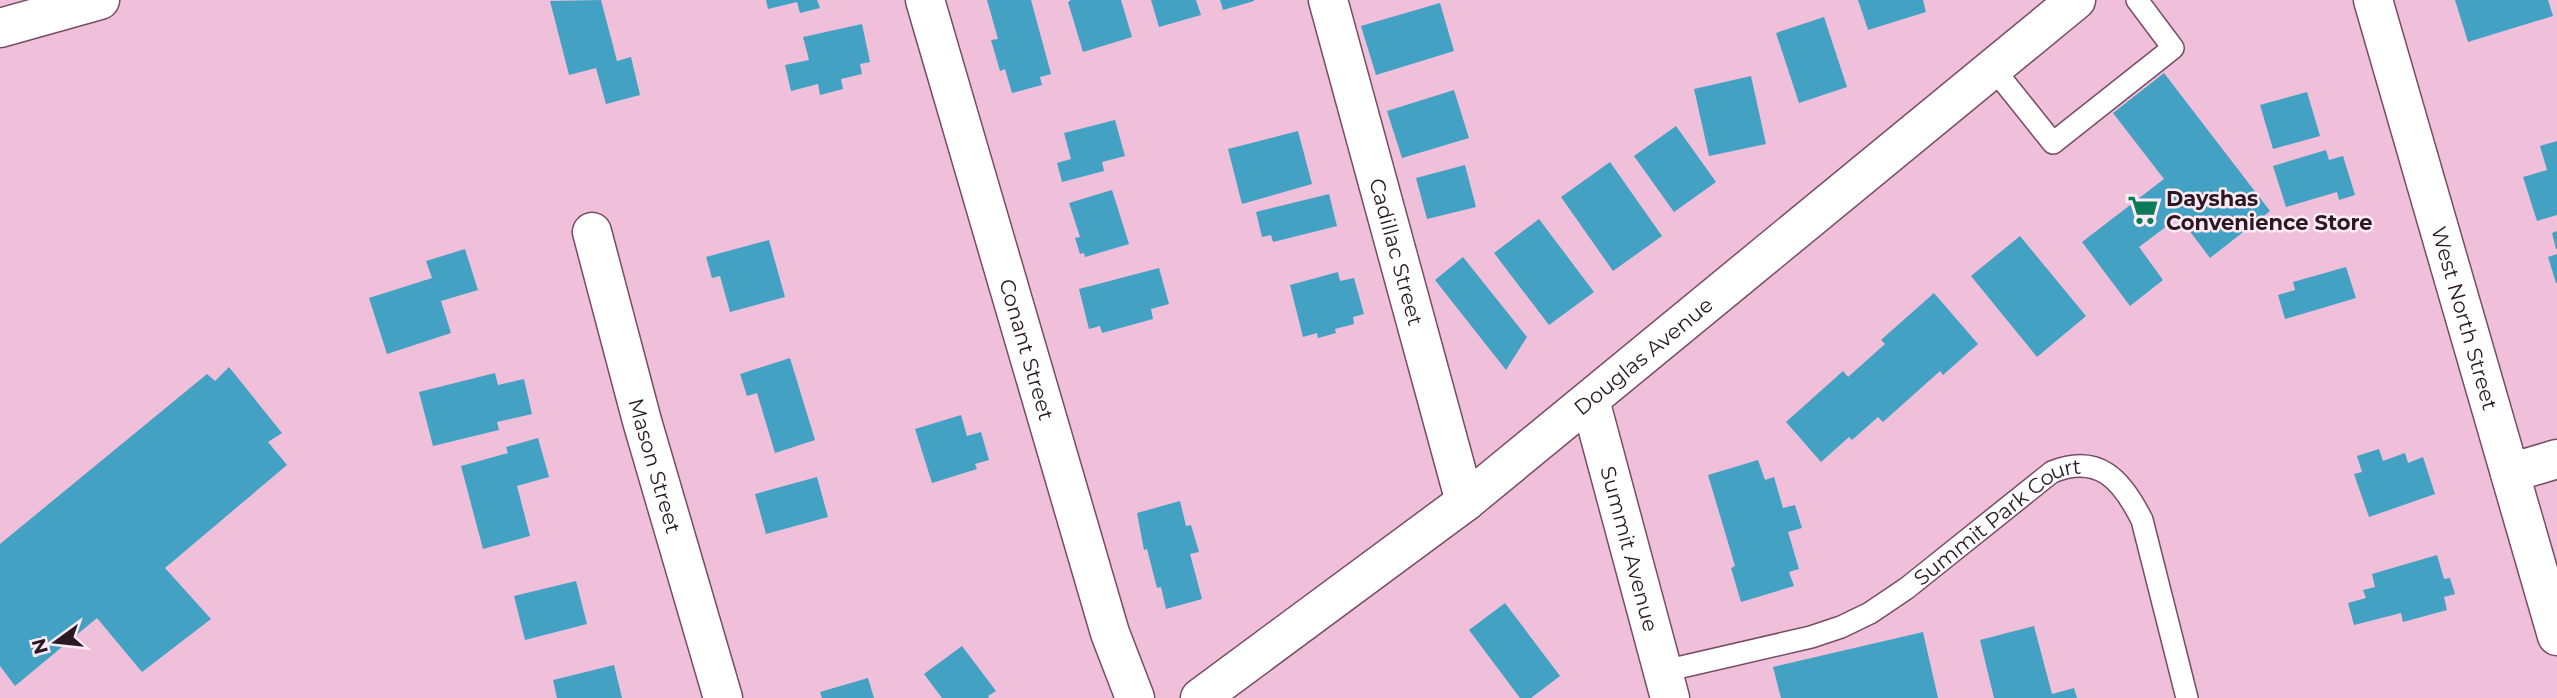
<svg xmlns="http://www.w3.org/2000/svg" width="2557" height="698" font-family="Montserrat,sans-serif">
	<style>
		.building { fill: #43a2c3 }
		.lines { fill: none; stroke-linecap: round; stroke-linejoin: round }
		.service-casing { stroke: #774d65; stroke-width: 24 }
		.minor-casing { stroke: #774d65; stroke-width: 41 }
		.secondary-casing { stroke: #774d65; stroke-width: 41 }
		.service { stroke: #fff; stroke-width: 21 }
		.minor { stroke: #fff; stroke-width: 38 }
		.secondary { stroke: #fff; stroke-width: 38 }
		.labels { text-anchor: middle; dominant-baseline: central; stroke-width: 5; stroke-linejoin: round; paint-order: stroke }
		.poi-label { font-size: 21px; font-weight: bold; fill: #2a1923; stroke: #feeaf5; text-anchor: start }
		.street-label { font-size: 21px; fill: #2a1923; stroke: #feeaf5 }
	</style>
	<rect width="100%" height="100%" fill="#f0bfda"/>
	<!-- building -->
	<path class="building" d="M601,0L617,61L631,57L640,95L606,104L596,68L569,75L550,1Z
		M766,0H817L820,8L800,13L797,2L768,9Z
		M987,0H1031L1051,74L1040,77L1042,85L1012,93L1005,69L1000,71L991,40L998,39Z
		M1071,0H1121L1132,37L1083,52L1068,2Z
		M1151,0H1196L1201,15L1159,27Z
		M1220,0H1254V1L1223,10Z
		M1858,0H1923L1926,12L1868,30Z
		M2455,0H2548L2553,16L2468,42Z
		M1440,3L1454,51L1376,75L1361,26Z
		M1824,17L1847,87L1799,103L1776,33Z
		M862,24L870,62L860,64L862,74L841,79L843,89L820,95L818,84L791,91L785,65L809,60L803,37Z
		M2164,73L2270,211L2210,258L2179,217L2139,247L2163,280L2130,306L2082,242L2164,179L2113,113Z
		M1751,76L1766,144L1709,156L1694,89Z
		M1454,90L1469,138L1402,158L1387,111Z
		M2307,92L2320,136L2273,149L2260,105Z
		M1115,120L1125,156L1102,162L1104,171L1062,182L1057,163L1071,159L1064,133Z
		M1676,126L1716,182L1674,212L1634,156Z
		M1298,131L1312,184L1242,204L1228,149Z
		M2557,141V215L2537,221L2523,177L2547,170L2540,146Z
		M2326,150L2329,160L2343,156L2355,195L2339,200L2337,192L2286,207L2273,166Z
		M1610,162L1662,236L1613,271L1561,197Z
		M1465,165L1476,207L1427,219L1416,178Z
		M1112,190L1129,244L1085,257L1084,253L1080,254L1075,238L1080,237L1069,203Z
		M1329,194L1337,226L1273,242L1271,235L1262,237L1256,212Z
		M1539,219L1594,292L1549,325L1494,253Z
		M2557,231V249H2556L2552,233Z
		M2020,236L2086,316L2037,357L1971,276Z
		M769,240L785,297L730,312L720,276L712,278L706,257Z
		M465,249L478,290L441,301L451,333L387,354L369,298L432,278L426,261Z
		M2557,254V283H2556L2548,257Z
		M1463,257L1527,337L1506,370L1435,280Z
		M2346,267L2356,298L2285,319L2278,295L2295,290L2293,282Z
		M1159,268L1169,304L1151,309L1153,319L1102,333L1100,326L1089,329L1079,289Z
		M1338,272L1340,281L1354,278L1364,314L1353,317L1354,324L1335,329L1336,333L1318,338L1317,333L1303,337L1290,285Z
		M1934,293L1978,344L1943,375L1940,371L1883,422L1878,417L1852,440L1849,437L1821,462L1786,422L1843,371L1848,377L1885,344L1881,340Z
		M790,358L815,440L775,453L757,393L747,396L740,374Z
		M229,367L282,433L268,442L287,465L165,568L211,619L142,672L97,618L15,686L0,666V544L207,374L215,381Z
		M495,373L498,385L524,379L532,414L497,422L499,430L433,446L419,392Z
		M961,415L967,436L981,432L989,460L975,464L977,469L932,483L915,429Z
		M538,438L549,477L517,486L530,536L483,549L461,466L508,453L506,447Z
		M2379,449L2383,461L2405,453L2408,463L2423,457L2435,494L2369,517L2354,474L2362,472L2357,456Z
		M1758,460L1765,480L1774,477L1783,508L1795,505L1802,528L1788,532L1799,569L1789,572L1794,586L1741,602L1731,568L1735,566L1708,475Z
		M817,477L828,517L766,534L755,494Z
		M1180,501L1186,526L1191,525L1199,552L1190,554L1202,599L1166,609L1161,587L1157,588L1147,549L1144,550L1137,513Z
		M2437,555L2444,579L2450,578L2455,594L2444,597L2447,610L2403,622L2401,613L2354,625L2348,603L2366,598L2363,590L2375,587L2372,574Z
		M576,581L587,624L525,640L514,596Z
		M1505,603L1560,676L1531,698H1520L1469,630Z
		M2034,626L2052,694L2074,688L2077,698H1994L1980,640Z
		M1923,632L1938,698H1781L1773,667Z
		M962,646L996,691L988,696L989,698H942L924,674Z
		M614,665L622,698H557L553,680Z
		M868,678L874,698H822L820,692Z"/>
	<g class="lines">
		<!-- service casing -->
		<g class="service-casing">
			<g id="service">
				<path d="M1993,68L2053,143L2173,48L2137,0"/>
				<path id="s1" d="M1664,671L1811,637L1841,627L1870,613L1907,588L2052,472C2099,453 2122,480 2142,520L2187,698"/>
			</g>
		</g>
		<!-- minor casing -->
		<g class="minor-casing">
			<g id="minor">
				<path id="s2" d="M925,0L1110,633L1135,698"/>
				<path id="s3" d="M1328,0L1465,502"/>
				<path id="s4" d="M2373,0L2557,636"/>
				<path d="M0,28L100,0"/>
				<path id="s5" d="M592,232L642,421L723,698"/>
				<path id="s6" d="M1590,400L1670,698"/>
				<path d="M2510,473L2557,459"/>
			</g>
		</g>
		<!-- secondary casing -->
		<g class="secondary-casing">
			<g id="secondary">
				<path id="s7" d="M1200,698L1465,502L2076,0"/>
			</g>
		</g>
		<!-- service -->
		<use href="#service" class="service"/>
		<!-- minor -->
		<use href="#minor" class="minor"/>
		<!-- secondary -->
		<use href="#secondary" class="secondary"/>
	</g>
	<!-- icons -->
	<defs>
		<g id="supermarket-bare" transform="scale(2.415)"><path d="M-6-5.5h2.5l.6 2H6L4.5 2H-2.5L-4.4-4H-6ZM-1.5 3.2a1.3 1.3 0 1 0 .1 0ZM3 3.2a1.3 1.3 0 1 0 .1 0Z" fill="#0b7c58" stroke="#feeaf5" stroke-width="2.5" paint-order="stroke"/></g>
	</defs>
	<g fill-rule="evenodd">
		<use href="#supermarket-bare" x="2143" y="210"/>
	</g>
	<g class="labels">
		<!-- poi labels -->
		<g class="poi-label">
			<text x="2166" y="198">Dayshas<tspan x="2166" dy="24">Convenience Store</tspan></text>
		</g>
		<!-- street labels -->
		<g class="street-label">
			<text stroke="none"><textPath href="#s3" startOffset="261">Cadillac Street</textPath></text>
			<text stroke="none"><textPath href="#s4" startOffset="331">West North Street</textPath></text>
			<text stroke="none"><textPath href="#s2" startOffset="364">Conant Street</textPath></text>
			<text stroke="none"><textPath href="#s7" startOffset="560">Douglas Avenue</textPath></text>
			<text stroke="none"><textPath href="#s5" startOffset="242">Mason Street</textPath></text>
			<text stroke="none"><textPath href="#s1" startOffset="373">Summit Park Court</textPath></text>
			<text stroke="none"><textPath href="#s6" startOffset="154">Summit Avenue</textPath></text>
		</g>
	</g>
	<!-- north arrow -->
	<g transform="translate(56 642) rotate(255)" stroke="#feeaf5" stroke-width="5" paint-order="stroke">
	<path d="M0-5L12 26L0 18L-12 26Z" fill="#2a1923"/>
	<text y="-10" font-size="19" font-weight="bold" text-anchor="middle" fill="#2a1923">N</text>
	</g>
</svg>
